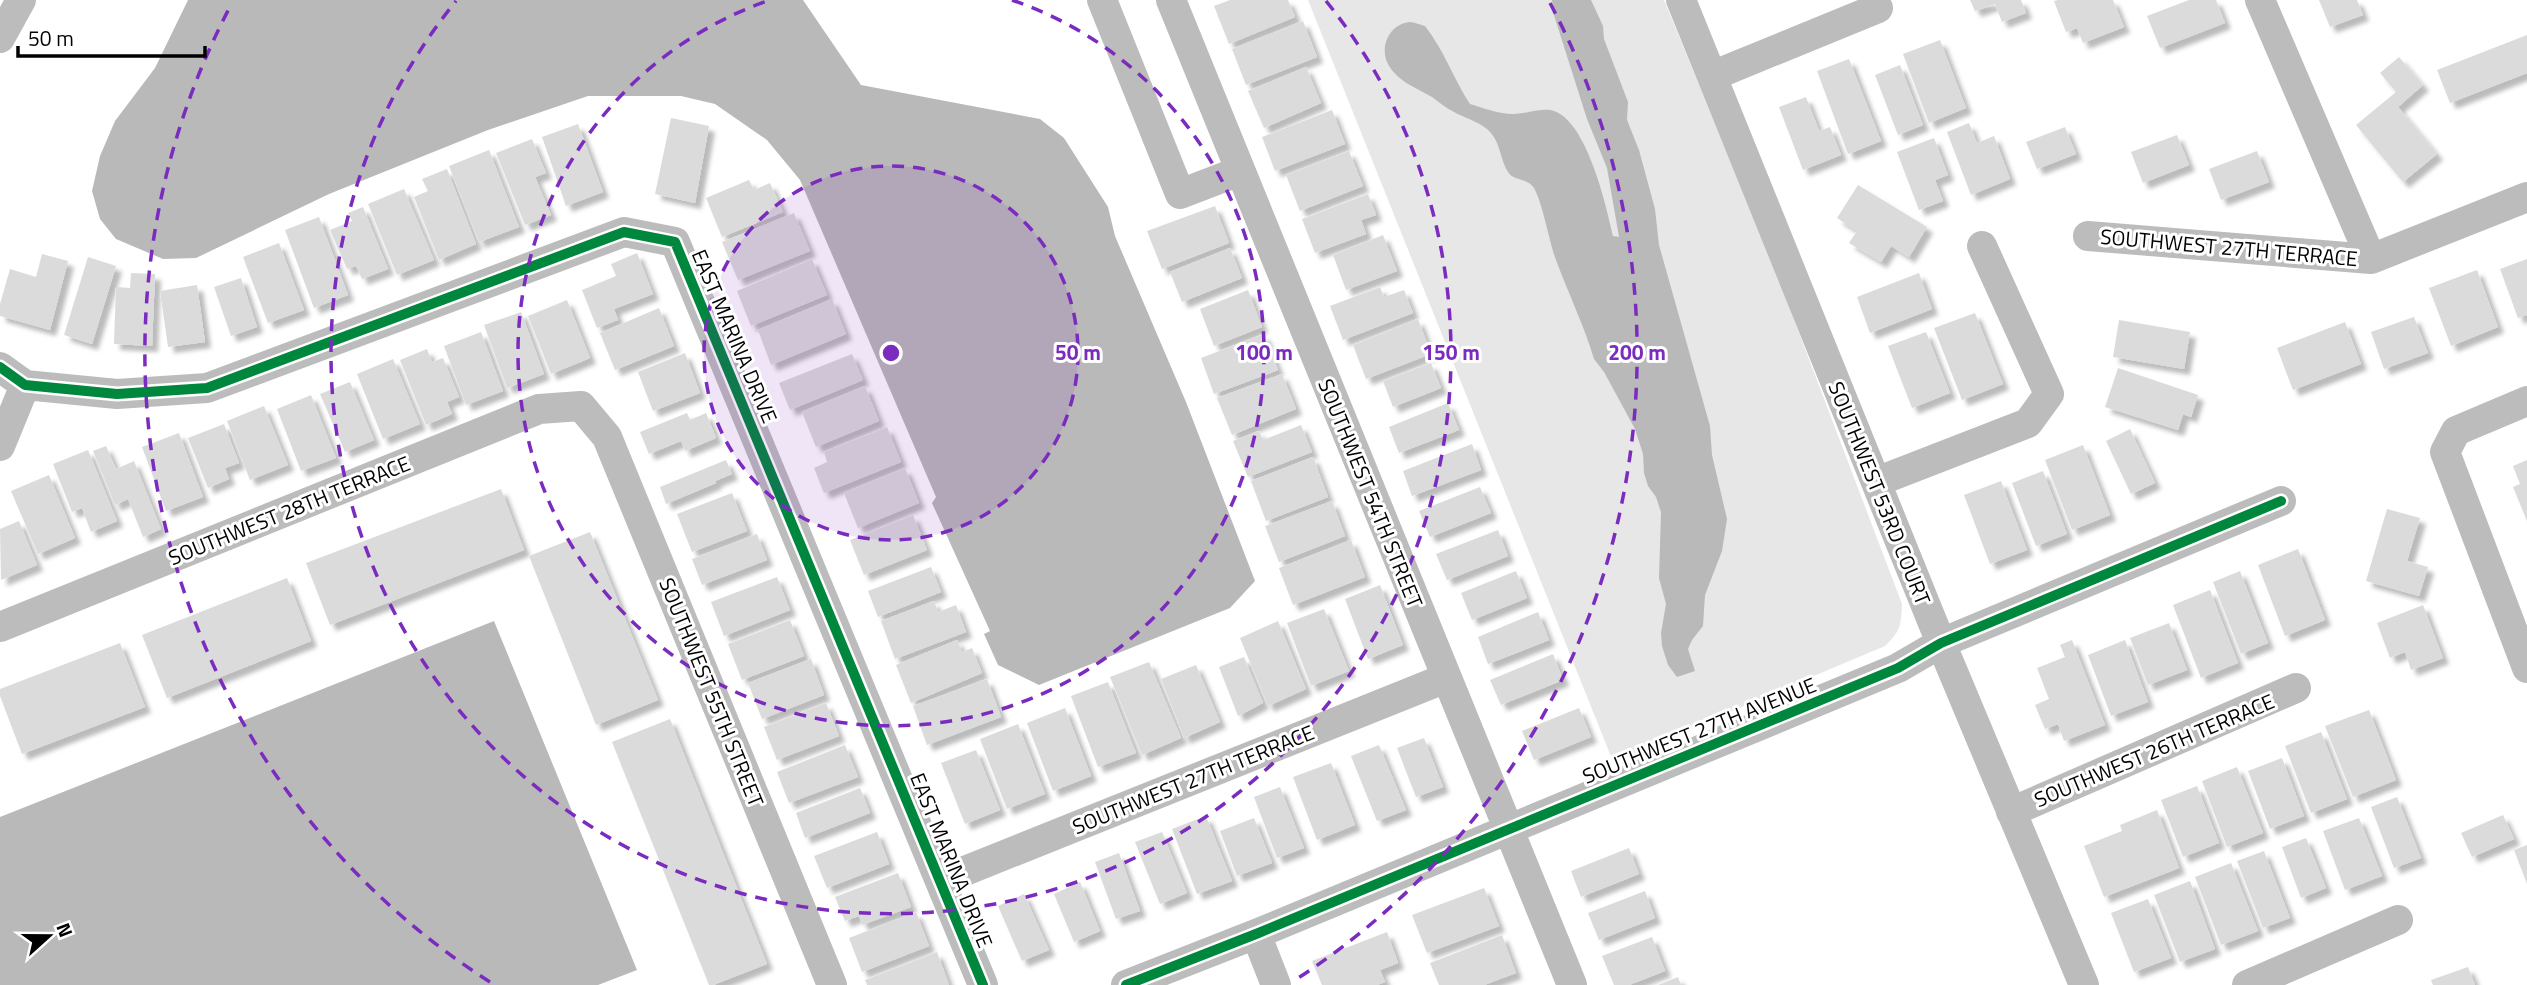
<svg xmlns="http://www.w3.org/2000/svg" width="2527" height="985" font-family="'Titillium Web',sans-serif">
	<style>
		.green { fill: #e7e7e7 }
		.water { fill: #b9b9b9 }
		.building { fill: #dbdbdb; filter: url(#shadow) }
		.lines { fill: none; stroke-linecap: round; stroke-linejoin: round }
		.minor { stroke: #bcbcbc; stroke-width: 30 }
		.cycleway-casing { stroke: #fff; stroke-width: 15 }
		.cycleway { stroke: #00873e; stroke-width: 10 }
		.ring { fill: none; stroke: #7b2cbf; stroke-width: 3.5; stroke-dasharray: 12 9 }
		.labels { text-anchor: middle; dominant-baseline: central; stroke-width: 6; stroke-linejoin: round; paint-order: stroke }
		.street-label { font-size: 21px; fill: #000; stroke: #fff }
		.centre { fill: #7b2cbf; stroke: #fff; stroke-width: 3.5 }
		.ring-label { font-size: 21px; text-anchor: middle; font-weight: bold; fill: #7b2cbf; stroke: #fff; stroke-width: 6; stroke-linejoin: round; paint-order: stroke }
	</style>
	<defs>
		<filter id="shadow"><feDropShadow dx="6" dy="6" stdDeviation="2" flood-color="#0004"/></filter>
	</defs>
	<rect width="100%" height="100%" fill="#fff"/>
	<!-- green -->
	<path class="green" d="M1308,0H1664L1771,259L1902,604C1901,625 1901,631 1885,646L1764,697L1614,764Z"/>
	<!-- water -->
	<path class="water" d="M188,0H803L861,85L1040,119L1064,138L1108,207L1115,236L1186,402L1255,581L1230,608L1039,685L998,665L984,634L990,631L932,503L936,497L800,180L767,140L715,104L681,96H588L488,130L329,194L196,258L163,259L116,239L100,219L92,191L100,156L115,121L155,68Z
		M1552,0H1591L1603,26L1604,39L1628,102L1627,120L1639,150L1655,209L1659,245L1710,426L1712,455L1727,519L1722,551L1705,595L1703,626L1692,640L1688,649L1695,671L1677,677L1668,665L1662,646L1661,633L1666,604L1659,578L1661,512L1656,497L1648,486L1644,473L1643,454L1635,429L1604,372L1594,359C1584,325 1568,293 1556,260C1549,241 1543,204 1534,188C1528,178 1513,181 1508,172C1499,157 1501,141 1487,129C1477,121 1465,118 1454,112C1446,108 1439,102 1432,97C1415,87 1396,81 1387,62C1380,45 1390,24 1410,22C1414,22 1421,25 1425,26C1444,50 1453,78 1470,104C1483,108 1499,114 1513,114C1525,114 1538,109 1550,110C1586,116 1606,205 1613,236L1619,237L1607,168L1587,119L1553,12Z
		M494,621L637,970L598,985H0V817Z"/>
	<!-- building -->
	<path class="building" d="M1230,0H1288L1295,17L1229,44L1214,6Z
		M1970,0H2021L2026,13L2002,22L1995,4L1975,11Z
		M2058,0H2113L2124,27L2083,43L2077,28L2066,32L2054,1Z
		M2189,0H2216L2225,23L2160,48L2147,16Z
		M2319,0H2357L2363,15L2330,27Z
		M1303,21L1317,57L1246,85L1232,49Z
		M2527,35V73L2450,103L2437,70Z
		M1940,40L1966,108L1929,123L1903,54Z
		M2399,57L2423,85L2398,107L2437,154L2403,182L2356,125L2396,92L2380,73Z
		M1849,59L1881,141L1848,154L1817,71Z
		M1900,65L1923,125L1898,135L1875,75Z
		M1306,67L1321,103L1264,128L1248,91Z
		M1806,97L1819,131L1830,127L1841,155L1803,170L1779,107Z
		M1332,110L1345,144L1275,171L1262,137Z
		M671,118L709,126L695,203L655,194Z
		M1969,123L1977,143L1994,136L2010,179L1971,195L1947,132Z
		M578,124L603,192L566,206L542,137Z
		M2065,127L2076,154L2037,169L2026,142Z
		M2177,135L2189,165L2143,183L2131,152Z
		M1934,138L1948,175L1935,180L1943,201L1919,210L1897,152Z
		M532,139L546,173L535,177L551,215L525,225L496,153Z
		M489,150L519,227L479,242L449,166Z
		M1349,151L1363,186L1300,211L1286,175Z
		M2257,151L2269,182L2221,200L2209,169Z
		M447,169L476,244L439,260L414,197L428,191L422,179Z
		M749,180L754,190L770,183L783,212L722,237L706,198Z
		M1858,185L1927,227L1909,257L1891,246L1881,262L1849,243L1857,231L1837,218Z
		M404,189L434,260L397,275L368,204Z
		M1368,194L1376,215L1361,220L1366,234L1315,253L1302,219Z
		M1215,206L1229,243L1162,269L1147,231Z
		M363,207L388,269L362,279L356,266L347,269L330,230L352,221L348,213Z
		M794,213L810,251L738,280L722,242Z
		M319,217L348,295L314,308L285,230Z
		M1383,235L1397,271L1346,290L1333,255Z
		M279,243L304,310L268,323L243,257Z
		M1230,248L1242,278L1182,302L1170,272Z
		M637,253L653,294L614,309L618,320L597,328L582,290L616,276L611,264Z
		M42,254L68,261L50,330L0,316V304L10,269L36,277Z
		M88,257L116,266L92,344L64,335Z
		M812,259L827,295L751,326L737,291Z
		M2527,259V315L2518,318L2500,269Z
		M2477,270L2498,327L2451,346L2429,288Z
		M131,273L155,274L152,346L114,344L116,287L130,288Z
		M1919,273L1932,309L1870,333L1857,297Z
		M241,278L257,327L231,336L214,287Z
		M197,285L205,342L168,347L160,291Z
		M1380,287L1384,297L1404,290L1413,313L1343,340L1330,306Z
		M1248,290L1262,327L1214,346L1200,309Z
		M832,299L846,334L771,365L758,330Z
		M567,300L590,358L551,374L528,316Z
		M659,308L674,346L615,370L600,333Z
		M521,312L544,374L507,388L484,325Z
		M1975,313L2003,384L1962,400L1934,328Z
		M2414,317L2428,353L2384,369L2371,332Z
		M1418,319L1431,354L1366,379L1353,345Z
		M2119,320L2190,332L2184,369L2113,357Z
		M2345,322L2361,364L2293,390L2277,348Z
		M481,332L503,391L466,405L444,346Z
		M1926,332L1950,393L1912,408L1888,346Z
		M1264,334L1278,370L1214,394L1201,358Z
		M427,349L432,362L443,358L459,397L447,402L452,414L426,425L400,360Z
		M685,353L700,393L653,411L638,372Z
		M852,354L863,380L790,410L779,383Z
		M393,359L420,424L383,439L357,374Z
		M1431,363L1441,388L1393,407L1383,381Z
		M2118,368L2198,395L2191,417L2183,414L2178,430L2105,407Z
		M1282,374L1296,409L1232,435L1217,398Z
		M350,382L374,440L345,452L320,394Z
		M865,386L879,421L816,447L802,412Z
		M311,395L336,458L301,471L277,409Z
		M1448,403L1459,430L1399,453L1389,427Z
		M264,406L288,465L250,480L227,421Z
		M687,413L690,420L706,413L716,438L685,451L681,441L649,454L640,432Z
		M224,424L239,463L225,468L229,479L208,488L188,438Z
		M1301,425L1312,452L1248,477L1233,441L1259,431L1263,440Z
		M887,427L901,462L824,493L814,468L827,462L824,452Z
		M2130,429L2155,483L2131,494L2106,441Z
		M179,433L203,497L166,511L142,447Z
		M1472,444L1481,470L1412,496L1403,471Z
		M2083,445L2110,515L2072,530L2045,460Z
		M106,446L116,469L134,461L161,529L143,537L128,499L115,505L93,451Z
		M88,450L117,521L91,532L82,508L72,512L53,464Z
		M1313,457L1328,497L1266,521L1251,481Z
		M726,460L732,474L715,481L716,483L666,504L660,487Z
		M2527,460V521L2513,487L2520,484L2513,466Z
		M905,468L919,503L858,528L844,493Z
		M2043,471L2067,534L2036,546L2012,483Z
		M49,475L75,538L38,554L11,491Z
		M2001,481L2027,550L1990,564L1964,495Z
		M1480,487L1491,513L1430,537L1419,511Z
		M501,489L524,550L330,625L306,563Z
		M732,493L747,531L692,552L677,514Z
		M1332,501L1345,536L1279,562L1265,526Z
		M2387,509L2420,518L2407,561L2428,567L2419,596L2366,581Z
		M913,515L927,550L864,575L850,540Z
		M19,521L37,565L1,580L0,529Z
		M1498,530L1508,556L1447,580L1436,554Z
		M590,532L658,700L596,725L529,556Z
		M757,534L767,560L702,585L692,559Z
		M1351,540L1365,577L1293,605L1279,568Z
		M2298,549L2325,620L2285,636L2258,565Z
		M931,567L941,592L878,617L868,591Z
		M1516,571L1527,598L1472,620L1461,593Z
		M2240,571L2268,643L2241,654L2213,582Z
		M777,577L790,610L724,636L711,602Z
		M287,578L311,641L167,698L142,635Z
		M1380,585L1403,645L1368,659L1345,599Z
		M2210,590L2238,663L2201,678L2173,605Z
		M934,601L938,612L956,605L966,632L895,659L881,621Z
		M2423,605L2443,658L2411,670L2405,652L2390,658L2377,623Z
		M1324,609L1349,671L1311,686L1287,623Z
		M1538,612L1549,640L1488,664L1478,637Z
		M790,620L804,656L742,680L728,644Z
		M1278,621L1306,689L1268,706L1240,638Z
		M2169,623L2187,670L2148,685L2130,638Z
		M957,640L962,652L972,648L982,673L911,703L896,665Z
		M2072,640L2105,725L2064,741L2058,724L2045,729L2035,705L2049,699L2037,668L2065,657L2060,645Z
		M2125,640L2148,702L2111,716L2088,655Z
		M120,643L145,707L22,754L0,696V689Z
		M1553,654L1563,680L1501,705L1490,680Z
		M1244,657L1263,703L1238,716L1219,667Z
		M811,659L824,695L762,719L748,683Z
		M1149,662L1181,738L1142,755L1110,677Z
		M1196,665L1220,722L1184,738L1161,679Z
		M987,679L1001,717L927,745L913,706Z
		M1108,682L1136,753L1098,767L1071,696Z
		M826,703L839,736L777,760L764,727Z
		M1065,708L1091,776L1053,791L1027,723Z
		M1579,708L1591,737L1534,760L1522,731Z
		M2369,710L2396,780L2353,797L2325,726Z
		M670,719L767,964L713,985H709L612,742Z
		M1018,724L1045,794L1007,809L980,739Z
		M2321,732L2347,799L2311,813L2285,746Z
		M1424,738L1443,787L1416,797L1397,748Z
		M845,745L858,777L789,803L777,772Z
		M1379,745L1406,810L1377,821L1351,756Z
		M976,750L1000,810L965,824L941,763Z
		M2282,758L2304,816L2270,829L2248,771Z
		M1331,763L1355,825L1317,840L1293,777Z
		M2237,767L2263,833L2227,847L2202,781Z
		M2197,786L2219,843L2183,857L2161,800Z
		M1280,787L1304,848L1277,858L1254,797Z
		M860,788L870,813L805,838L796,813Z
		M2397,797L2421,858L2394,868L2371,807Z
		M2157,810L2179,868L2104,897L2084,846L2122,831L2120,825Z
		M2503,815L2514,839L2472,857L2461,833Z
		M1206,816L1232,881L1197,894L1172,829Z
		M1254,818L1272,863L1237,876L1220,831Z
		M2359,818L2382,876L2345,890L2323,831Z
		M877,832L889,864L827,888L814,856Z
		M1162,832L1187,893L1160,904L1135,842Z
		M2306,838L2326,888L2301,898L2282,847Z
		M2527,845V884L2514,850Z
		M1629,848L1639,874L1581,897L1571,871Z
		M2264,851L2290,918L2263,928L2237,861Z
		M1119,853L1140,911L1116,919L1095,862Z
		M2231,863L2258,931L2221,945L2195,877Z
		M898,873L911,907L862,925L859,916L845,921L835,897Z
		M2190,881L2215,949L2180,962L2154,895Z
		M1080,882L1100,931L1074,942L1054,894Z
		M1484,888L1499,926L1427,953L1412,915Z
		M1645,891L1655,918L1599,940L1588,913Z
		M1024,894L1049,950L1022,961L998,906Z
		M2148,899L2171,958L2134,972L2111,913Z
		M916,912L929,946L862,972L849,938Z
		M1387,932L1398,963L1380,970L1385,982L1377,985H1322L1312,961Z
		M1502,935L1516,973L1484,985H1439L1430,963Z
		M1652,937L1665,971L1629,985H1614L1602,956Z
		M937,952L949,985H867L865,980Z
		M2468,967L2475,985H2433L2431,980Z
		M1678,977L1681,985H1658Z"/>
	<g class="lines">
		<!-- minor -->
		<path class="minor" d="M1102,0L1180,194L1240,171
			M1171,0L1572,985
			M1681,0L1941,643L2084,985
			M2260,0L2371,259
			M0,38L21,0
			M1712,76L1878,8
			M2088,236L2371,259L2527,197
			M0,367L25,385L117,394L207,388L624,232L675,242L983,985
			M2527,401L2456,431L2445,452L2527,668
			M0,446L25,385
			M1876,482L2028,423L2049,394L1982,246
			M0,627L539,409L581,406L607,437L832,985
			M2011,812L2296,688
			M940,881L1446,678
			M1256,934L1276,985
			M1126,985L1256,934L1898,668L1941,643L2281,501
			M2247,985L2398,920"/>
		<!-- cycleway casing -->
		<g class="cycleway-casing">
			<path id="cycleway" d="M0,367L25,385L117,394L207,388L624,232L675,242L983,985
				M1126,985L1256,934L1898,668L1941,643L2281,501"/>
		</g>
		<!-- cycleway -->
		<use href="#cycleway" class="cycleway"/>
	</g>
	<!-- distance rings -->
	<circle cx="891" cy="353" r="187" fill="#7b2cbf" fill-opacity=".12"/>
	<g class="ring">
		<circle cx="891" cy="353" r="187"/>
		<path d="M1012 0A373 373 0 1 1 770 0"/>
		<path d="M1326 1A560 560 0 1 1 456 1"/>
		<path d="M490 982A746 746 0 0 1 232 3M1550 3A746 746 0 0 1 1292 982"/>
	</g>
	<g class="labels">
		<!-- street labels -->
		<g class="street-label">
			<text transform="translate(2229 247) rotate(5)">SOUTHWEST 27TH TERRACE</text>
			<text transform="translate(735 336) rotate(67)">EAST MARINA DRIVE</text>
			<text transform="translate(1371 493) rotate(68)">SOUTHWEST 54TH STREET</text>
			<text transform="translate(1880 493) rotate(68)">SOUTHWEST 53RD COURT</text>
			<text transform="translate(289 510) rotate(-22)">SOUTHWEST 28TH TERRACE</text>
			<text transform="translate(712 692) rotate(68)">SOUTHWEST 55TH STREET</text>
			<text transform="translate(1699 730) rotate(-22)">SOUTHWEST 27TH AVENUE</text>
			<text transform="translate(2154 750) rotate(-23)">SOUTHWEST 26TH TERRACE</text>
			<text transform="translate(1193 779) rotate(-22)">SOUTHWEST 27TH TERRACE</text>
			<text transform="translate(952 860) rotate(68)">EAST MARINA DRIVE</text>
		</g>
	</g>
	<circle cx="891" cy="353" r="10" class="centre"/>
	<g class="ring-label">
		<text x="1078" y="360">50 m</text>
		<text x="1264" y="360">100 m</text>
		<text x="1451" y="360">150 m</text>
		<text x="1637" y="360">200 m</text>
	</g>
	<!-- north arrow -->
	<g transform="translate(49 936) rotate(69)" stroke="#ffffff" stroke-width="5" paint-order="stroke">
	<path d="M0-5L12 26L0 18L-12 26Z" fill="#000000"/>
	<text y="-10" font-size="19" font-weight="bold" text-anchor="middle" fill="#000000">N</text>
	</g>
	<!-- scale -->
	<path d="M18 46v10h187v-10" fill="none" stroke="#000000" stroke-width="3.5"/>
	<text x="28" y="46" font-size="21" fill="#000000" stroke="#ffffff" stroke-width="5" paint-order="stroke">50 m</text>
</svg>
